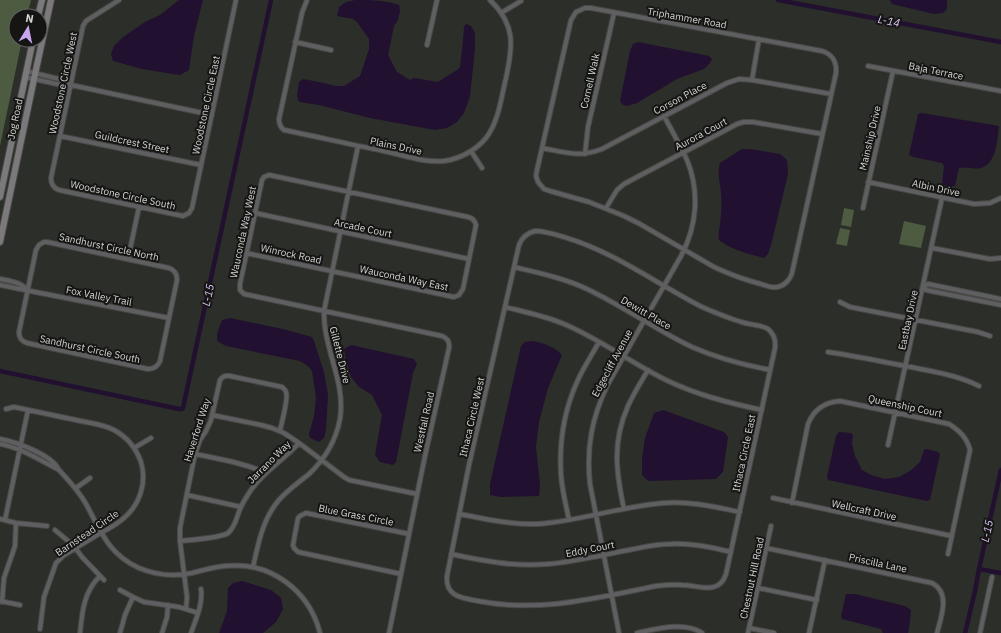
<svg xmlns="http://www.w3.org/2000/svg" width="1001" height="633" font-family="'IBM Plex Sans',sans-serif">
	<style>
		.green { fill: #4d5b40 }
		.water { fill: #211030 }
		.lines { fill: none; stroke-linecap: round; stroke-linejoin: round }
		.canal { stroke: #211030; stroke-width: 4.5 }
		.street-casing { stroke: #474945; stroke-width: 6 }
		.secondary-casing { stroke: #474945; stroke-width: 8 }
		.street { stroke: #5f5e60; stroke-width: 4 }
		.secondary { stroke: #7b797c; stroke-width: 6 }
		.labels { text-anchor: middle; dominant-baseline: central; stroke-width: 4; stroke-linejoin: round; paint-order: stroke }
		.street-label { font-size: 10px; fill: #d4d5d3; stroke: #151514 }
		.water-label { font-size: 11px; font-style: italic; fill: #ddc5f7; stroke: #151514 }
	</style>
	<rect width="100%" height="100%" fill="#2c2e2a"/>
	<!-- green -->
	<path class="green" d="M0,0H31L27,16H16V40H22L0,146Z
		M844,208L854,210L851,227L841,225Z
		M904,221L926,226L921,248L899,244Z
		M840,228L850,230L847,246L836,244Z"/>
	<!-- water -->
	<path class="water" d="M179,0H203L194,36L189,70L180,75L173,74L142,69L113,61L111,54L114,46L121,39L126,35L145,22L160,15Z
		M355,0C372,0 383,0 399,5L400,11L398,20L394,26L388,55L397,72L410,80L414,78L438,82L457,70L460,67L463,41L464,27L466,24L471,26L475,33V49L470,96L464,113L457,122L447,128L435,130L370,118L319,105L299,102L297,96L299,82L303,79L324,83L335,86H344L360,76L369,49V39L357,22L353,19L337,16L339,7L346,2Z
		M890,0H947V9L943,13L934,14L892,4Z
		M638,42L709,56L712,59L710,63L704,69L677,79L637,103L627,106L623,105L620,101L630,51L633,44Z
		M922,113L999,126C997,139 997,163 981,168C974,170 966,166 959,168L955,186C952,187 945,186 942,184L944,166L942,163L913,157L909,155L918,114Z
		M742,149H751L780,154L787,160L788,174L771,245L768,254L764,258C749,254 731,250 719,240C718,235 719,230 720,225C721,215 722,203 721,193C720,183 717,173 720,163Z
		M230,318L283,329L312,337L314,341L324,372L328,395L326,429L324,438L319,442L310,438L309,434L314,416L316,397L312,371L308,366L300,361L226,346L217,341V334L222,320Z
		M532,341C543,343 554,346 562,355L548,388L539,422L536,447L540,485L539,496L501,497L490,495V484L521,346L525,342Z
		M351,345L414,359L417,364L413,373L410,389L396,462L393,465L380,462L375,455L382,415L372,395L359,387L351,377L345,356L344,349Z
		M663,410L724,432L728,437L723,472L716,479L648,481L642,475V458L645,438L654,413Z
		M839,432L851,433L853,435L852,444L855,456L862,470L871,475L885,479L899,477L910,471L920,462L924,450L927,449L938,452L940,454L930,500L927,501L828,480L827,477L836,436Z
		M242,581L271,590L281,598L283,609L276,622L263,633H219L227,611L228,588L233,583Z
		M846,594H855L905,606L911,610L910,622L908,633H883L881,629L842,619L841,616Z"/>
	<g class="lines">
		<!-- canal -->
		<path class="canal" d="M778,0L1001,42
			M0,371L179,409H182L183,408L271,0
			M979,569L1001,573
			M965,633L975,591L979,569L1001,470"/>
		<!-- street casing -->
		<g class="street-casing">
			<path id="street" d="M119,0L86,21L83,26L51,178C51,184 53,188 59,190L183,216L189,213L192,208L236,0
				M307,0L302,13L279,119C279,124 280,127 284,130C318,137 353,145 388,152C406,156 426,163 444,161C460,159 476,150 486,138C499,121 501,98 506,78C513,46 516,25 490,0
				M585,8H591L822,51C832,54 837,62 836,73L792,273C790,280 784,286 777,287C771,288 766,286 761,284C745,280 729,274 714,267L640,224L624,216L589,202L550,191L544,189L538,182L536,176L537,170L571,20L576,12Z
				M501,13L521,1
				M295,42L331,50
				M427,45L437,0
				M868,66L1001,91
				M26,71L63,80L68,82L71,85
				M25,77L66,86L71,85L212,115
				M752,80L759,39
				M60,136L201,165
				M542,148C564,152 579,158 602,149L727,83L739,79L752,80L831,94
				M471,151L482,168
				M585,154L588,127L614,13
				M868,182L974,204L990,203L1001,198
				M606,208L617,190L624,184L737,124L744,122H753L822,134
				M863,208L893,71
				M255,213L469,259
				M535,231C546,231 557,235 567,238C616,253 657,284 702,307C716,313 730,319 745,323C752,325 762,325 768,329C774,334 776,341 775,348L726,574C719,596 698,585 682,585C673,584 664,585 656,586C596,598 539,613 478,601C463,598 445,597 447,576L469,465L519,245C522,237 527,233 535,231Z
				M44,242H47L169,268C175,270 177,274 177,280L160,361C158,366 154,369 148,369L27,343C21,341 19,338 19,332L36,250L39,245Z
				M932,248L990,259L1001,258
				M246,253L454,297L459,295L463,289L476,225C475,221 473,218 468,217L269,175L264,177L262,180L240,284V290L244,294L442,336C447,338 450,342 449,348L425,456L389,633
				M128,259L139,207
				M514,267C539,273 564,278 587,289C623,306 656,330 692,347C717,358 744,365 770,370
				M0,279C10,281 21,282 27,290
				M0,285L30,291L169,318
				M1001,299L928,284L923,287L926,290L1001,305
				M840,302L850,307L978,332L990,336
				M505,307C525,312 545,316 564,324C600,339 631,363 666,380C697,395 729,403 762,410
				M828,352C856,356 883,362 911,367C934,372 957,375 979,386
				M6,409L14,407C35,411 55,416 76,420C89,423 103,424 114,430C127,437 136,448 141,462C147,482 140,504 125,517C117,525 106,530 97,535C86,542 74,549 63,556L56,563L44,597L40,629
				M212,415L261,425L272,428L284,433L299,443L344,477L349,480L417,494
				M0,439C16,442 43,452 55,464C57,466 58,469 60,471C70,482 79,491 86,504C101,531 108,554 139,568C156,575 174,577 192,573C203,570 214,567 225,566C270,561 309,590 320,633
				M0,444C21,448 40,460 59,470
				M888,445L942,198
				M134,448L151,438
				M195,454C219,459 244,463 266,473
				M76,488L90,478
				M187,495L241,507
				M773,498L952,536
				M792,503L808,424C814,409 825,402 840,401L949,424C960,431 967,438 970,450L948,554
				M624,509C616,472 612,442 628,406C634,393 641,382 648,370
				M460,514C485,519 511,525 538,524C581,521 622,506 664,503C690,501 715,507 740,512
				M0,519L16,523L47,526
				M5,520L28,410
				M569,520C566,505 562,490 561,475C559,443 564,411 577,382C583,368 592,355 599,342
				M55,530L74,546L82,557L104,580
				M180,541C190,540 221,538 228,533C235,528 237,516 240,509C243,502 247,496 251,490C264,471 284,460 299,443
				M766,548L932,583C951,593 941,617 937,633
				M451,554C483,561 515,567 548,564C575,562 602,555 629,550C643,547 657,544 671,544C691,543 711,547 731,552
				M253,567C258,545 262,523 275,505C284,492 297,484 309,474C325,459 336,440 340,419C346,381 323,349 324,311L358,146
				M401,574L298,552L294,548L293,545L298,518L300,516L306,513L409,534
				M758,588L817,600
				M120,590L133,597L144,602L179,607L198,613
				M0,601L20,605
				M2,602L4,578L15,546L16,523
				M186,609L187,597L180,541V528L195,454L200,440L206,431L211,420L220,380C222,377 225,375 230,376L282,387C284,389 285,389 286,392C289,398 281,424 280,431
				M749,628L774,633
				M80,633C82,612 84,591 100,576
				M120,633L125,615L133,597
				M162,633L167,617L168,605
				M191,633C196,619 203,604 201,589
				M619,633L590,484C586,447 592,417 608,384L681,256C697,226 700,192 687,160C680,145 672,131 664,116
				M637,633C656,629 685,621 702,633
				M748,633L771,526
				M809,633L825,560
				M980,633L992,577"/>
		</g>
		<!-- secondary casing -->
		<g class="secondary-casing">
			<path id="secondary" d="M38,16L42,0
				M0,197L33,40
				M0,242L34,79L51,0"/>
		</g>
		<!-- street -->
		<use href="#street" class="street"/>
		<!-- secondary -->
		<use href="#secondary" class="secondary"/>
	</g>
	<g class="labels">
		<!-- street labels -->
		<g class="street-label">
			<text transform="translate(687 18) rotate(10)">Triphammer Road</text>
			<text transform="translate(936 71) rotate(11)">Baja Terrace</text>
			<text transform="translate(590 81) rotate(-77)">Cornell Walk</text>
			<text transform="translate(63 83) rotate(-78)">Woodstone Circle West</text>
			<text transform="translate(680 98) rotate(-28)">Corson Place</text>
			<text transform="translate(206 105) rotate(-78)">Woodstone Circle East</text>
			<text transform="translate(15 119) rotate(-78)">Jog Road</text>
			<text transform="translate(701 134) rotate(-28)">Aurora Court</text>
			<text transform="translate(870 138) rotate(-77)">Mainship Drive</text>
			<text transform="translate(132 142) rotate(12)">Guildcrest Street</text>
			<text transform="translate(396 146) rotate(12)">Plains Drive</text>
			<text transform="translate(936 188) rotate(12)">Albin Drive</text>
			<text transform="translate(123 195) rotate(12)">Woodstone Circle South</text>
			<text transform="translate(363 228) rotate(12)">Arcade Court</text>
			<text transform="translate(243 232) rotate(-78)">Wauconda Way West</text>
			<text transform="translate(109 247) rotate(12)">Sandhurst Circle North</text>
			<text transform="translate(291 254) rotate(12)">Winrock Road</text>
			<text transform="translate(404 278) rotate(12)">Wauconda Way East</text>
			<text transform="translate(99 296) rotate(11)">Fox Valley Trail</text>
			<text transform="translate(646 313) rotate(30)">Dewitt Place</text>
			<text transform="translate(908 320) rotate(-78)">Eastbay Drive</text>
			<text transform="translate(90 349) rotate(12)">Sandhurst Circle South</text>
			<text transform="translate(340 355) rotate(76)">Gillette Drive</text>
			<text transform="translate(612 363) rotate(-62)">Edgecliff Avenue</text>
			<text transform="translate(905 406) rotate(12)">Queenship Court</text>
			<text transform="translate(472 417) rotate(-77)">Ithaca Circle West</text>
			<text transform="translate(424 422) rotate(-77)">Westfall Road</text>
			<text transform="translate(197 430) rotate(-72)">Haverford Way</text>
			<text transform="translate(744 453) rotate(-78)">Ithaca Circle East</text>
			<text transform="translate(269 462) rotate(-45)">Jarrano Way</text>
			<text transform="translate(864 510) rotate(12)">Wellcraft Drive</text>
			<text transform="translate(356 515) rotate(11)">Blue Grass Circle</text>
			<text transform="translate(87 533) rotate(-34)">Barnstead Circle</text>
			<text transform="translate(590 549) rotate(-11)">Eddy Court</text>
			<text transform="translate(878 563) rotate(12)">Priscilla Lane</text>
			<text transform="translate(752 578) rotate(-78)">Chestnut Hill Road</text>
		</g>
		<!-- water labels -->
		<g class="water-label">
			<text transform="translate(889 21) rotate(11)">L-14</text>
			<text transform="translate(208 295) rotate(-78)">L-15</text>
			<text transform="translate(987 531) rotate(-78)">L-15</text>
		</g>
	</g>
	<!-- north arrow -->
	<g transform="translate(28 28) rotate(10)"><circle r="19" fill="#151514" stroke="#616260"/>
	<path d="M0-3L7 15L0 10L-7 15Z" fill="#c9a5ee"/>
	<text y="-6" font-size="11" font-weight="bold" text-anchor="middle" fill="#d4d5d3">N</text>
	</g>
</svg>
